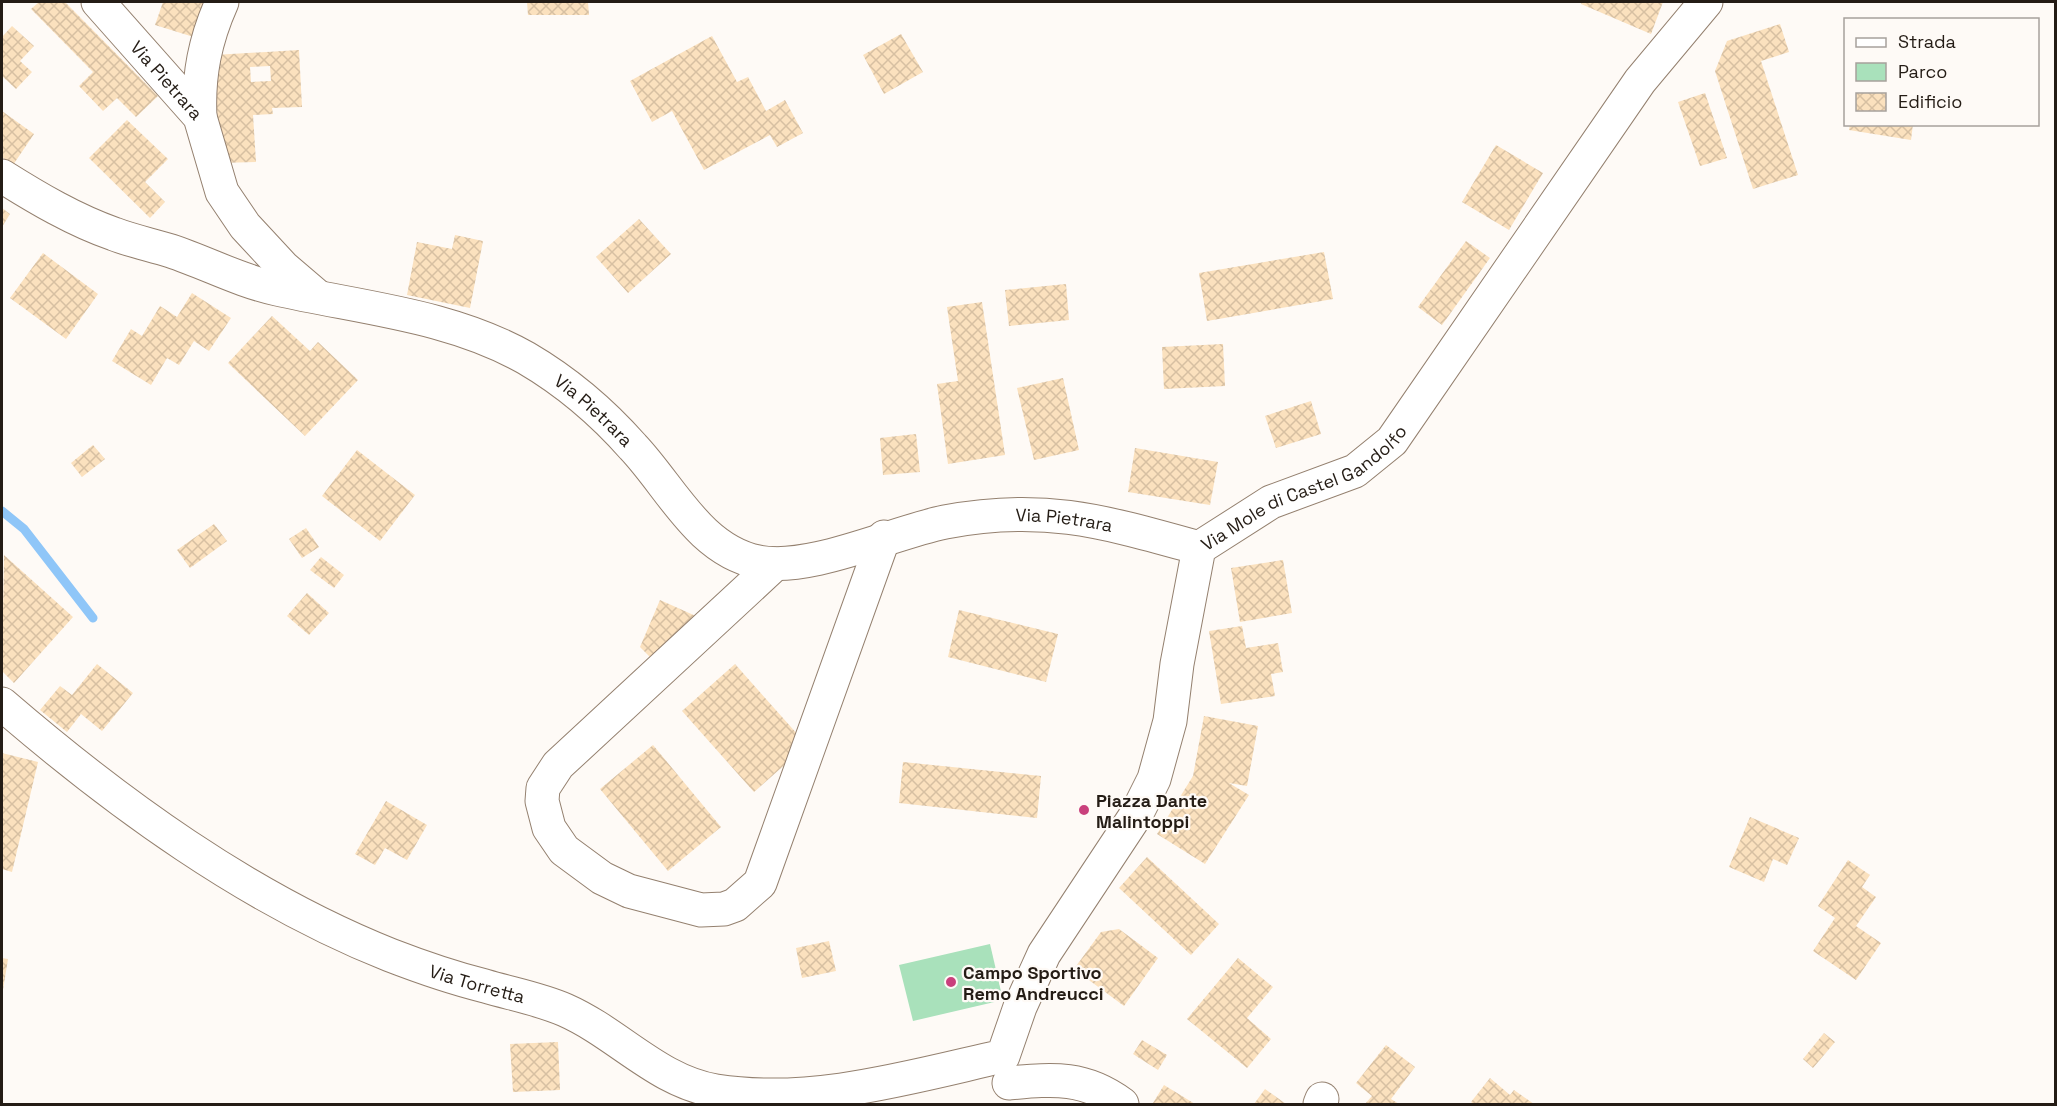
<svg xmlns="http://www.w3.org/2000/svg" width="2057" height="1106" font-family="'Space Grotesk',sans-serif">
	<style>
		.green { fill: #a9e1bb }
		.lines { fill: none; stroke-linecap: round; stroke-linejoin: round }
		.stream { stroke: #8fc6f8; stroke-width: 9 }
		.building { fill: url(#building-cross-hatch); fill-rule: evenodd }
		.street-casing { stroke: #94806f; stroke-width: 35 }
		.secondary-casing { stroke: #94806f; stroke-width: 35 }
		.street { stroke: #fff; stroke-width: 33 }
		.secondary { stroke: #fff; stroke-width: 33 }
		.poi-dot { fill: #c9407c; stroke: #fefaf6; stroke-width: 2 }
		.labels { text-anchor: middle; dominant-baseline: central; stroke-width: 4.5; stroke-linejoin: round; paint-order: stroke }
		.street-label { font-size: 18px; fill: #241c15; stroke: #fefaf6 }
		.poi-label { font-size: 18px; font-weight: bold; fill: #241c15; stroke: #fefaf6; text-anchor: start }
	</style>
	<defs>
		<pattern id="building-cross-hatch" width="8" height="8" patternUnits="userSpaceOnUse" patternTransform="scale(1.5)"><rect width="8" height="8" fill="#fbe1be"/><path d="M0 0l8 8M0 8l8-8" fill="none" stroke="#d7c0a2"/></pattern>
	</defs>
	<rect width="100%" height="100%" fill="#fefaf6"/>
	<!-- green -->
	<path class="green" d="M990,944L1003,1000L913,1021L899,965Z"/>
	<g class="lines">
		<!-- stream -->
		<path class="stream" d="M2,511L24,529L93,618"/>
	</g>
	<!-- building -->
	<path class="building" d="M39,2H65L158,96L136,117L117,98L103,111L79,86L93,72L31,9Z
		M163,2H212L200,39L155,25Z
		M527,2H588L589,15H528Z
		M1582,2H1663L1651,34L1581,4Z
		M1780,24L1789,52L1761,61L1798,175L1753,189L1715,71L1727,41Z
		M12,26L34,46L20,61L32,72L16,89L2,76V37Z
		M901,34L923,72L884,94L863,55Z
		M712,36L737,82L748,77L766,111L785,100L803,133L777,147L770,135L704,170L672,111L652,122L630,81Z
		M299,50L302,107L272,108L273,114L253,115L256,162L220,163L214,55ZM270,66L271,81L251,82L250,67Z
		M1705,93L1727,158L1700,166L1678,102Z
		M2,111L34,134L13,165L2,157Z
		M127,120L168,159L145,182L165,202L150,218L89,158Z
		M1850,124H1913L1911,140L1849,130Z
		M1496,145L1543,173L1509,230L1462,202Z
		M2,208L10,214L2,227Z
		M639,219L671,254L628,293L596,257Z
		M455,235L483,241L470,308L407,295L417,242L452,249Z
		M1466,241L1490,258L1442,325L1418,307Z
		M1324,252L1333,299L1207,321L1199,273Z
		M43,253L98,294L66,339L10,298Z
		M1066,284L1069,320L1009,326L1005,290Z
		M192,293L231,318L209,351L194,341L179,365L167,358L151,385L112,361L131,329L142,336L160,306L177,317Z
		M982,302L1005,455L948,464L937,384L958,381L947,307Z
		M272,316L310,351L318,342L358,380L305,436L228,363Z
		M1223,344L1225,386L1164,389L1162,347Z
		M1063,378L1079,450L1034,460L1017,388Z
		M1311,401L1321,434L1276,448L1265,416Z
		M916,434L920,472L883,475L880,438Z
		M93,445L105,459L82,477L71,463Z
		M1135,448L1218,462L1210,505L1128,492Z
		M357,450L415,495L380,541L322,496Z
		M214,524L227,541L190,568L177,550Z
		M306,528L319,547L302,558L289,539Z
		M4,555L73,617L14,683L2,671Z
		M321,557L344,575L334,588L310,570Z
		M1283,560L1292,613L1240,622L1231,568Z
		M307,593L329,613L309,635L287,616Z
		M660,600L698,617L654,661L640,647Z
		M959,610L1058,634L1046,682L948,657Z
		M1242,626L1246,648L1278,643L1283,672L1271,674L1275,696L1221,704L1209,631Z
		M97,664L133,693L102,731L81,714L67,732L40,710L60,686L72,695Z
		M735,664L807,745L754,792L682,711Z
		M1204,716L1258,726L1247,786L1229,783L1249,795L1205,864L1157,834L1193,776Z
		M653,745L721,827L668,871L600,789Z
		M2,753L38,762L12,872L2,869Z
		M903,762L1041,776L1037,818L899,803Z
		M386,801L427,825L407,860L385,848L375,865L355,854Z
		M1750,817L1799,838L1787,865L1773,859L1764,882L1729,867Z
		M1147,857L1219,924L1191,955L1119,888Z
		M1848,860L1870,875L1862,887L1876,897L1856,926L1881,943L1856,980L1813,951L1835,918L1818,906Z
		M1119,929L1158,958L1124,1006L1074,969L1101,932Z
		M829,941L836,971L802,978L796,948Z
		M2,958L8,959L3,990H2Z
		M1238,958L1273,987L1247,1018L1271,1039L1247,1068L1187,1019Z
		M1824,1033L1835,1042L1813,1068L1803,1059Z
		M1142,1040L1167,1055L1158,1070L1133,1054Z
		M558,1042L560,1090L513,1092L510,1044Z
		M1386,1045L1415,1067L1391,1099L1399,1104H1365L1372,1096L1356,1083Z
		M1490,1078L1510,1095L1514,1090L1534,1104H1474L1471,1102Z
		M1164,1085L1195,1104H1156L1153,1103Z
		M1265,1089L1286,1104H1254Z"/>
	<g class="lines">
		<!-- street casing -->
		<g class="street-casing">
			<g id="street">
				<path id="s1" d="M98,2L200,117L222,192L245,226L283,267L317,296"/>
				<path d="M200,117C198,75 205,40 222,2"/>
				<path id="s2" d="M2,176C37,198 74,220 114,234C132,241 152,245 171,251C207,263 240,281 277,289C361,308 450,315 526,358C567,382 602,412 633,447C671,487 699,550 758,562C811,572 891,533 945,522C1044,503 1105,522 1199,548"/>
				<path d="M775,564L558,765L543,788L542,801L549,828L564,850L602,878L629,891L701,910L724,909L735,905L760,883L884,537"/>
				<path d="M1009,1083C1054,1079 1084,1076 1122,1104"/>
				<path d="M1320,1104L1322,1099"/>
			</g>
		</g>
		<!-- secondary casing -->
		<g class="secondary-casing">
			<g id="secondary">
				<path id="s3" d="M2,704C117,803 247,898 390,955C421,967 453,978 485,986C512,994 540,999 565,1010C619,1034 657,1081 716,1091C812,1106 910,1077 1003,1056L1020,1007L1044,954L1136,815L1154,779L1170,721L1177,664L1199,548L1271,502L1355,471L1392,441L1640,81L1706,2"/>
			</g>
		</g>
		<!-- street -->
		<use href="#street" class="street"/>
		<!-- secondary -->
		<use href="#secondary" class="secondary"/>
	</g>
	<!-- markers -->
	<g class="poi-dot">
		<circle cx="1084" cy="810" r="6"/>
		<circle cx="951" cy="982" r="6"/>
	</g>
	<g class="labels">
		<!-- street labels -->
		<g class="street-label">
			<text stroke="none"><textPath href="#s1" startOffset="104">Via Pietrara</textPath></text>
			<text stroke="none"><textPath href="#s2" startOffset="644">Via Pietrara</textPath></text>
			<text stroke="none"><textPath href="#s3" startOffset="1786">Via Mole di Castel Gandolfo</textPath></text>
			<text stroke="none"><textPath href="#s2" startOffset="1184">Via Pietrara</textPath></text>
			<text stroke="none"><textPath href="#s3" startOffset="556">Via Torretta</textPath></text>
		</g>
		<!-- poi labels -->
		<g class="poi-label">
			<text x="1096" y="800">Piazza Dante<tspan x="1096" dy="21">Malintoppi</tspan></text>
			<text x="963" y="972">Campo Sportivo<tspan x="963" dy="21">Remo Andreucci</tspan></text>
		</g>
	</g>
	<!-- border -->
	<rect width="2057" height="1106" fill="none" stroke="#241c15" stroke-width="6"/>
	<!-- legend -->
	<rect x="1844" y="18" width="195" height="108" fill="#fefaf6" stroke="#a7a19c" stroke-width="1.5"/>
	<rect x="1856" y="38" width="30" height="9" fill="#ffffff" stroke="#a7a19c" stroke-width="1.5"/>
	<text x="1898" y="48" font-size="18" fill="#241c15">Strada</text>
	<rect x="1856" y="63" width="30" height="18" fill="#a9e1bb" stroke="#a7a19c" stroke-width="1.5"/>
	<text x="1898" y="78" font-size="18" fill="#241c15">Parco</text>
	<rect x="1856" y="93" width="30" height="18" fill="url(#building-cross-hatch)" stroke="#a7a19c" stroke-width="1.5"/>
	<text x="1898" y="108" font-size="18" fill="#241c15">Edificio</text>
</svg>
